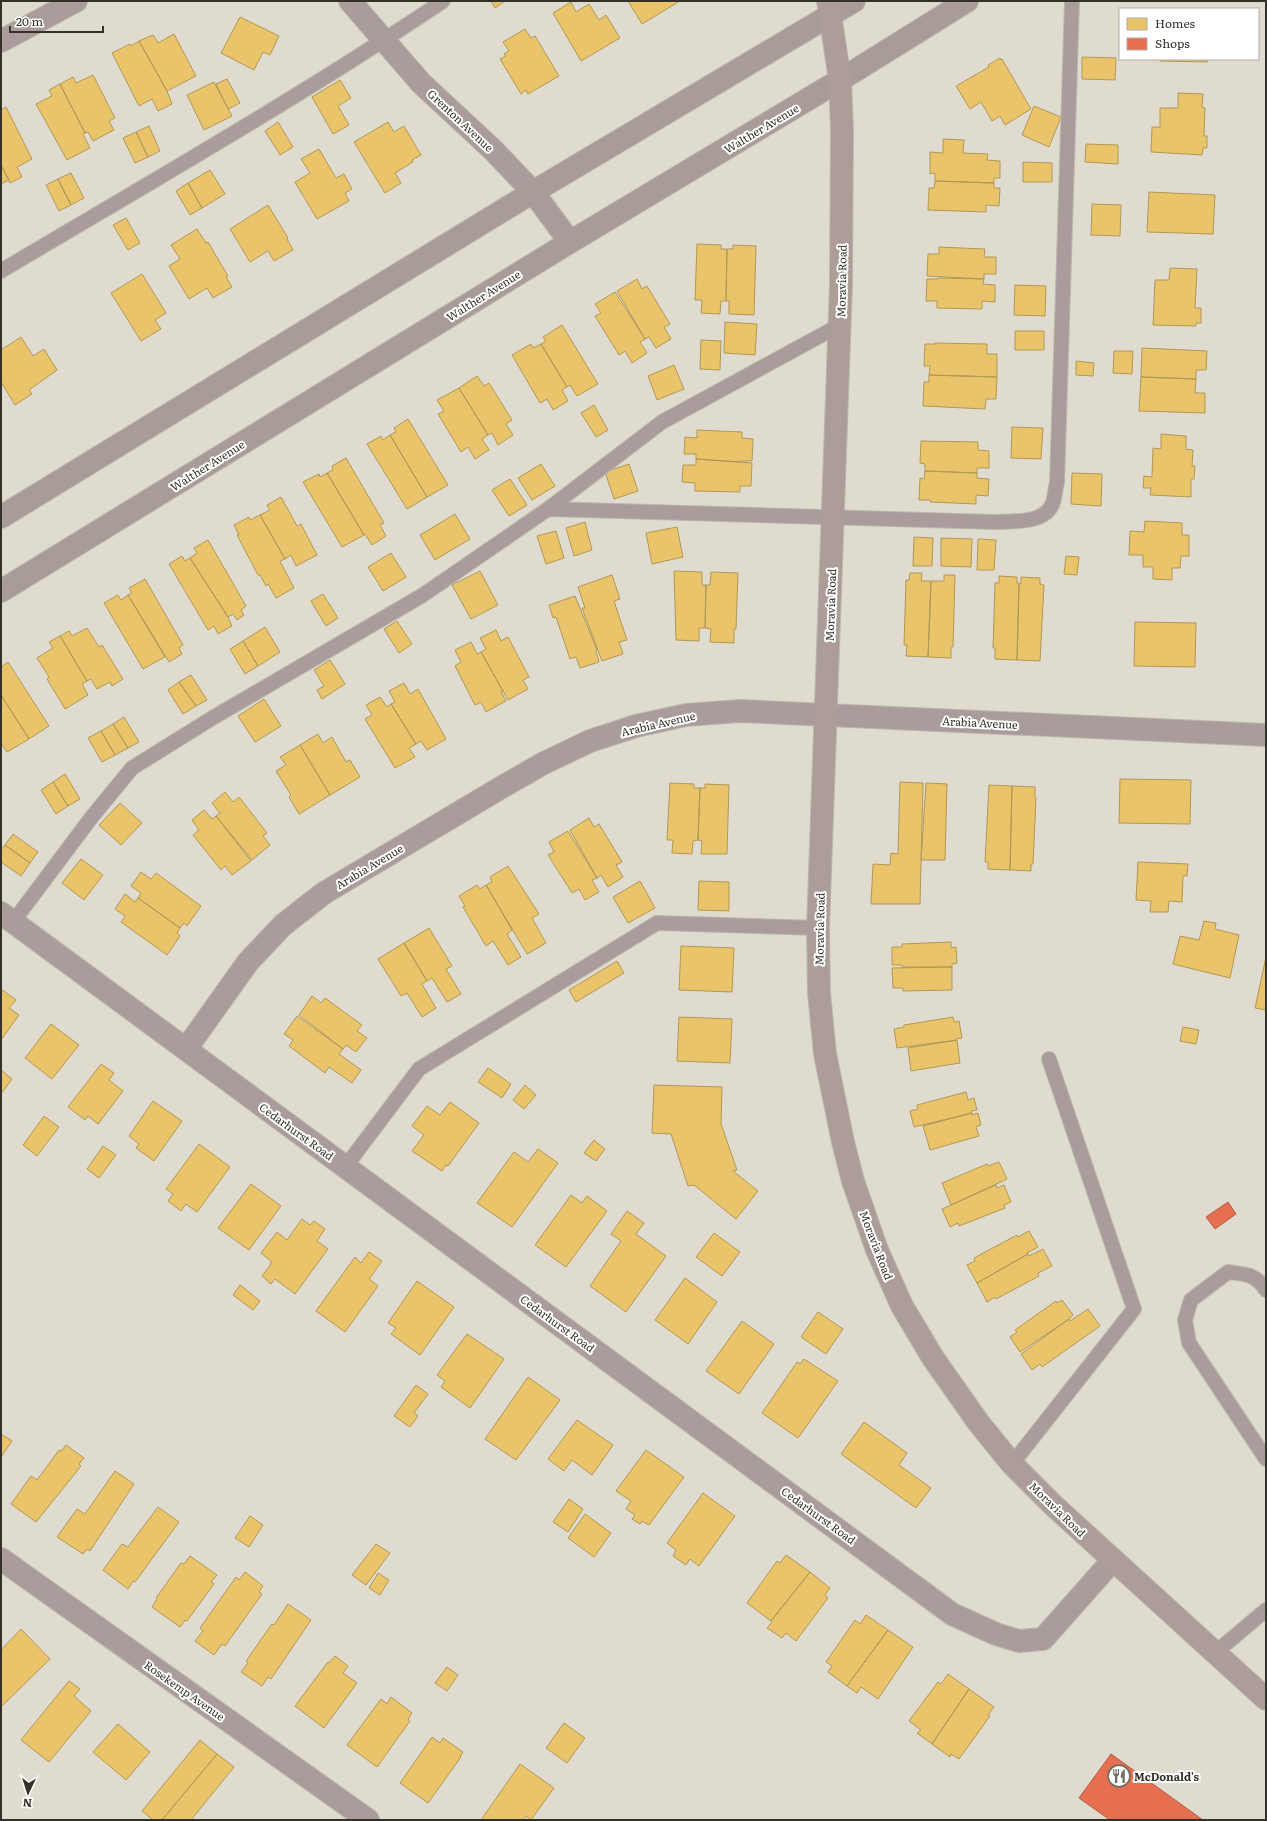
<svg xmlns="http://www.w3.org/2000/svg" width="1267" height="1821" font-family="Literata,serif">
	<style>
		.homes { fill: #e9c46a; stroke: #b29856 }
		.shops { fill: #e76f51; stroke: #b15c45 }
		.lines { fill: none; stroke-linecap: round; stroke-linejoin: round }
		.lane-casing { stroke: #bbb9af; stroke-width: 16 }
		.street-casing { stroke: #bbb9af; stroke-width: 24 }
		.secondary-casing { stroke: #bbb9af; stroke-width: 24 }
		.primary-casing { stroke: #bbb9af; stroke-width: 24 }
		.lane { stroke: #aa9c9a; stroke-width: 14 }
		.street { stroke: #aa9c9a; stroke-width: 22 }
		.secondary { stroke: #a99b97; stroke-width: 22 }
		.primary { stroke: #ac9d98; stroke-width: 22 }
		.labels { text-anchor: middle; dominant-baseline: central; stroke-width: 4; stroke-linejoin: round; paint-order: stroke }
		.street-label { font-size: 11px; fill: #333128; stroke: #fff }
		.poi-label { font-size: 11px; font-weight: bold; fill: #333128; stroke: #fff; text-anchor: start }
	</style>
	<rect width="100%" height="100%" fill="#dfdccf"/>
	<!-- homes -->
	<path class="homes" d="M491,1H505L495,8Z
		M628,1H680L642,24Z
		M571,2L576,12L589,4L599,20L606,15L620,38L581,61L553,13Z
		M240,17L279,36L270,55L263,52L254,70L221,53Z
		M525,29L531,38L535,36L559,76L528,94L526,90L521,94L500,59L506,56L504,54L509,51L503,42Z
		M174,34L196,76L167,91L139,41L153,35L158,43Z
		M139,41L167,91L172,104L158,111L152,99L139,106L112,53L130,44L131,46Z
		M1082,57L1116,58L1115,80L1082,79Z
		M1000,58L1001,60L1002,59L1031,109L1005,125L1000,116L992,121L981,102L970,109L956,86L989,67L988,65Z
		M1160,59H1208L1207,62L1160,61Z
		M93,75L115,118L109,121L114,130L93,141L88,132L85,133L60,84L73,77L76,83Z
		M227,79L240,103L228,109L216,84Z
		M340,80L351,98L338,106L349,125L333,134L312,97Z
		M214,82L232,116L204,130L187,95Z
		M60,84L85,133L83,134L90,148L67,160L36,104L52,96L49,90Z
		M1178,93L1203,94L1202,107L1205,108L1204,136H1207V148H1203L1202,155L1151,152L1152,127H1160V108H1178Z
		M1034,106L1061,117L1049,147L1022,135Z
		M6,107L32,159L17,167L22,177L10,183L1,165V110Z
		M278,122L293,147L280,155L265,131Z
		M388,122L394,132L404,126L421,155L412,160L413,162L395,173L401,183L385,193L354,142Z
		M149,126L160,151L148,157L136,132Z
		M136,132L148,157L135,163L123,138Z
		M943,139L964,140L963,153L988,154L987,160L1000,161V178H994V183L935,181V173L930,174V152L943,153Z
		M1086,144L1118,145V164L1085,162Z
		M319,149L336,178L344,174L352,189L345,193L349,201L317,219L295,182L310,173L301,159Z
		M1023,162L1052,163V182H1023Z
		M1,165L9,180L1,184Z
		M210,170L225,194L202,208L188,183Z
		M71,173L84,198L71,205L58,179Z
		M58,179L71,205L59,211L46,185Z
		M935,181L994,183V188H1000L999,206L986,205V212L928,210L929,188H934Z
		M188,183L202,208L190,215L176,191Z
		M1149,192L1215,195L1213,234L1147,232Z
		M1092,204L1121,205L1120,236L1091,235Z
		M268,205L288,238L287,239L293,250L274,261L268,251L250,262L230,229Z
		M126,218L140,243L128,250L113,225Z
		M197,229L206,243L208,242L228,276L226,277L232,287L213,298L207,288L189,299L169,266L180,259L171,245Z
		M697,244L721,245V249H727L726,301H721L720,314L701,313L702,300H695Z
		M733,245L756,246L754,315L729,314V301H726L727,249H733Z
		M939,247L985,249L984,257H996V274H984V279L927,276L928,254H939Z
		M1170,268L1197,269L1195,308H1201V323H1196V326L1153,325L1155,280H1169Z
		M142,274L166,313L155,320L161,329L141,341L111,293Z
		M938,278L984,279L983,284L995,285V302L982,301V309L937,308V301H926L927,279H938Z
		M637,279L642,289L647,286L670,324L664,327L671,339L656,348L649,337L645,339L617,291Z
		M1015,285L1046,286L1045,316L1014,315Z
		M615,292L645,339L640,342L647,353L632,363L625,351L619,355L595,316L601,313L595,304Z
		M725,322L757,324L755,355L724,353Z
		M562,325L598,384L577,396L570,385L567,387L541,344L546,341L543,337Z
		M1015,331H1044V350H1015Z
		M21,337L33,356L44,349L57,370L29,390L32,394L15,405L1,382V350Z
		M701,340L721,341L720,370L700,369Z
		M935,343L987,344V354H997V377L929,375L930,366H924L925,344H935Z
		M531,344L533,348L541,344L567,387L562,390L568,401L553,410L547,399L540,403L512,355Z
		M1142,348L1207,351L1206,370H1196V379L1141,377Z
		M1114,351H1133L1132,374L1113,373Z
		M1076,361L1094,363L1093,376L1076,375Z
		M674,365L684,389L657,400L648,376Z
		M929,375L997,377L996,399H986L985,409L923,406L924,382H929Z
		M477,376L484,386L489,383L512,420L506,424L513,435L498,445L492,433L488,435L459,388Z
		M1141,377L1196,379L1195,393H1205V413L1139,411Z
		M459,388L488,435L482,439L489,450L475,459L468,447L461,452L438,414L444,411L437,400Z
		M594,405L608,430L596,437L581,413Z
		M408,419L448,485L427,497L390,435L396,432L394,428Z
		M1012,427L1043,428L1041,459L1011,458Z
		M697,430L742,432V438L753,439L752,461H741V462L696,459V454H684L685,437L697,438Z
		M1161,434L1186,436V449L1193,450L1192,466H1195L1194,479H1191V497L1150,495L1151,488H1143L1144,476L1152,477L1153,448L1161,449Z
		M390,435L427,497L407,509L367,444L381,436L383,440Z
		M921,441L978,442V450L989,451V468H977V473L925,471V464L920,463Z
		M346,458L384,523L380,525L386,536L372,545L365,534L364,535L327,473L333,470L332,466Z
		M696,459L752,463L751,486H740V492L695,491V483L682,482L683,465H696Z
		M541,464L555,486L532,500L518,478Z
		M629,464L638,491L614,499L605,472Z
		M925,471L977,473V478L989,479L988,496L976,495V504L930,502V500H919L920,478L924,479Z
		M327,473L364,535L342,547L303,482L319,474L320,477Z
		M1072,473L1102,474L1101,506L1071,504Z
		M510,479L527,505L509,516L492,490Z
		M281,497L297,526L301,524L317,555L296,566L291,555L285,559L260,515L270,510L267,505Z
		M455,514L470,539L435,560L420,535Z
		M260,515L285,559L280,561L294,588L276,598L268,584L266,586L260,575H258L237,535H239L234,525L249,517L250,520Z
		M1145,521L1182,523V535H1189V556H1181L1180,568H1172V580L1153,579V567H1143V555H1129L1130,531L1144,532Z
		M585,522L592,550L574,556L566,528Z
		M677,527L683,557L652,564L646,533Z
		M556,531L564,558L546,564L537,536Z
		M914,537L933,538L932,566H913Z
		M941,538L972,539L971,567L941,566Z
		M978,539L996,540L994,570H977Z
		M208,540L246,606L241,610L244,615L237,620L233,614L228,617L190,558L197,553L194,548Z
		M391,553L406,577L383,591L368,567Z
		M182,556L185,561L190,558L228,617L232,626L218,634L214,626L208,630L169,564Z
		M1066,556L1079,557L1077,575L1064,574Z
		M480,571L498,605L471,619L452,585Z
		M674,571L702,572V585H706L705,628H699V641L676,640Z
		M711,572L738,573L736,629H734V643L710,642L711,629L705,628L706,585H710Z
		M910,573H922L921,581H931L928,657L906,656L907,645H904L906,580H909Z
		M612,575L620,599L614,601L627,640L619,642L623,654L602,661L582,608H585L578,587Z
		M944,575H955L953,647H951V658L928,657L931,581H944Z
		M999,576L1017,577V583H1019L1017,660L995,659V648H993L995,583H999Z
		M1021,577L1040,578V584L1044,585L1040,661L1017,660L1019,583L1021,584Z
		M145,579L183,645L179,648L182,654L169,662L128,595L132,593L129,588Z
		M323,594L338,618L326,626L311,601Z
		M118,595L121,600L128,595L165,657L143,669L104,603Z
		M575,596L597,650L596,651L599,662L580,668L576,657L570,659L556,617L553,618L549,605Z
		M397,621L412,644L399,653L384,629Z
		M1135,622L1196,623L1195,667L1134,666Z
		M265,627L280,652L258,666L243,641Z
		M87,628L99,647L102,645L123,679L112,686L110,682L97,689L91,679L87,681L60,636L69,631L72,636Z
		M496,630L501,641L508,637L529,677L523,680L528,689L508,700L481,652L486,649L480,638Z
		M60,636L87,681L82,684L88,695L65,709L47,679L49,677L37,658L53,648L49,642Z
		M243,641L258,666L245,674L230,649Z
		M471,642L477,654L481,652L503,691L501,692L506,701L486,712L481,702L475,705L455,666L461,662L455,650Z
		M330,660L345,684L322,699L317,690L324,686L314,670Z
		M8,662L49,726L29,739L1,695V667Z
		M191,675L207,700L196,706L179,682Z
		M179,682L196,706L183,714L168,690Z
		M404,683L410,694L418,689L446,739L427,750L421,741L416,744L391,704L395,702L389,691Z
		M1,695L29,739L7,752L1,743Z
		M380,697L387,707L391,704L416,744L409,748L415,757L395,768L365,719L372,715L366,705Z
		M264,699L281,726L255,742L238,716Z
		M124,717L139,742L128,748L113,724Z
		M113,724L128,748L115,755L101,731Z
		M101,731L115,755L102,762L88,738Z
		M318,734L323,743L332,737L346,762L350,760L360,777L330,795L300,745Z
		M300,745L330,795L299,814L289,797L291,795L276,771L286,765L280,757Z
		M65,774L80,799L68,806L53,782Z
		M1120,779L1191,780L1190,824L1119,823Z
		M53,782L68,806L56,814L41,790Z
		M900,782L923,783L920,904H871L873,864L890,865L891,853L898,854Z
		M670,783L694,784V788H700L698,840L693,841L692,854L672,853L673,840H667Z
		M926,783L947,784L945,860H921Z
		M705,784L729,785L727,854H701L702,841L698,840L700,788H705Z
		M989,785L1012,786L1010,870L988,869V862H985Z
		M1012,786L1035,787V798H1036L1033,864H1031V871L1010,870Z
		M225,792L233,802L239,797L267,833L263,836L270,845L252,860L216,816L220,813L212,803Z
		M120,803L142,823L121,845L99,825Z
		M204,810L212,819L216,816L251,861L232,875L225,866L221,870L193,835L199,830L192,820Z
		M589,818L594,827L599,824L622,862L616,865L623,877L608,887L601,875L597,878L570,830Z
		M568,831L597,878L592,880L599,892L585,900L579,889L572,893L548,855L554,852L549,842Z
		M13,834L38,852L30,863L5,845Z
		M5,845L30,863L21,876L1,862V850Z
		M81,859L103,875L84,900L62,883Z
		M1138,862L1188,864L1187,876H1183L1182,902L1169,901L1168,912H1150L1151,901L1136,900Z
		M508,866L539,914L532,918L546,943L527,954L486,885L492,882L490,877Z
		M141,872L151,879L156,873L201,906L187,926L184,923L180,928L138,898L141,893L131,886Z
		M640,881L655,908L628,923L613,897Z
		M699,881L729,882V911L698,910Z
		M477,885L480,889L486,885L512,930L507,934L521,957L508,965L493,941L486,946L463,907L465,906L459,896Z
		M125,894L135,902L138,898L180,928L177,933L180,936L167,955L121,922L125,916L115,909Z
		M1204,921L1216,923L1215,929L1239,935L1230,978L1173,964L1180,936L1199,940Z
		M429,928L452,966L446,969L461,994L447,1002L432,978L427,981L404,943Z
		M951,942V948L956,947L957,963L952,964V967H902V965H892V947H902V944Z
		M404,943L427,981L422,984L436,1008L422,1017L407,993L401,996L378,959Z
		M681,946L734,948L732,992L679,990Z
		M1266,957V1010L1255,1008Z
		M617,961L624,973L576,1002L569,990Z
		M952,967V990L903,991V988H893L892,968Z
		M1,989L16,1000L9,1008L19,1015L1,1040Z
		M312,996L321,1003L325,998L362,1025L357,1031L367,1038L356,1052L346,1045L343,1049L299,1015Z
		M297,1016L343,1049L339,1054L361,1070L352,1083L329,1067L325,1073L289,1046L293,1040L284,1034Z
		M679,1017L732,1019L730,1063L677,1061Z
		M953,1017L954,1022L959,1021L962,1038L956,1039L957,1040L897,1048L894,1029L904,1027V1025Z
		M51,1024L79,1045L52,1079L25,1058Z
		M1183,1027L1199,1030L1196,1044L1180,1041Z
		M957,1040L960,1063L911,1071L908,1048Z
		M101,1064L114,1073L109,1080L123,1091L98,1124L88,1116L85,1120L68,1107Z
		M488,1068L511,1084L502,1098L478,1082Z
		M1,1070L12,1079L1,1094Z
		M525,1085L536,1095L524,1109L513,1100Z
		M654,1085L722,1087L721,1124L737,1170L733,1171L758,1191L736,1219L694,1185L688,1186L671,1134L652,1133Z
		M966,1092L968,1100L974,1098L977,1110L971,1111L972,1113L914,1127L910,1111L918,1109L917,1105Z
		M153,1101L182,1121L154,1161L136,1148L139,1144L129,1136Z
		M450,1102L479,1123L448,1166L446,1165L442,1171L412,1151L424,1135L412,1126L427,1106L440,1115Z
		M972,1113V1115L978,1113L981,1125L976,1127L979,1136L930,1150L923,1126Z
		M44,1116L59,1127L37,1156L23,1145Z
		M594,1140L605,1149L596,1161L584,1153Z
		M199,1144L230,1167L197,1212L186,1204L181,1211L168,1201L173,1194L166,1189Z
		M103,1146L116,1155L99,1178L87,1169Z
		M538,1149L558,1163L512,1227L477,1203L514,1152L528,1162Z
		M999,1162L1007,1179L951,1205L942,1183L987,1164L988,1166Z
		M251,1184L281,1206L249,1250L218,1228Z
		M996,1185L997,1188L1004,1185L1011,1202L1004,1205L1005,1208L959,1226L958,1223L950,1227L942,1209Z
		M571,1195L582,1203L587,1196L607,1211L566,1267L535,1245Z
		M627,1211L644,1223L636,1234L666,1256L626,1312L590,1286L621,1241L611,1234Z
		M302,1219L310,1225L314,1221L325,1229L317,1241L328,1249L295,1294L275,1279L271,1284L262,1276L271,1264V1261L261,1253L277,1232L287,1240Z
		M1029,1231L1038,1247L1027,1253L1028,1254L977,1283L967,1265L975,1261L974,1258L1017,1235L1018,1237Z
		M714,1233L740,1252L722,1276L696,1257Z
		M1043,1249L1052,1266L1038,1273L1039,1276L996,1299L995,1297L987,1302L977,1283L1028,1254L1029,1256Z
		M369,1252L382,1261L369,1279L378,1286L345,1332L316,1311L355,1257L361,1263Z
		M685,1278L717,1302L688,1344L655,1320Z
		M417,1281L454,1307L420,1355L391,1334L396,1328L388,1323Z
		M240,1285L260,1301L253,1310L233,1295Z
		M1062,1300L1073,1315L1069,1319L1020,1352L1010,1337L1017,1332L1015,1330L1056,1301L1057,1303Z
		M1088,1309L1100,1326L1042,1367L1040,1364L1032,1370L1021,1354L1069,1319L1070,1321Z
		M818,1312L843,1329L826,1354L801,1337Z
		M742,1321L774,1344L739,1394L706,1371Z
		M467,1334L504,1359L470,1408L441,1387L445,1381L437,1375Z
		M804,1359L838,1381L798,1438L762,1413L797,1362L800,1364Z
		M528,1377L560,1400L516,1460L485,1439Z
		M416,1385L428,1394L414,1413L418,1416L410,1427L394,1416Z
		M577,1420L613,1445L592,1475L572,1460L564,1471L548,1459Z
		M864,1422L907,1453L899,1465L931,1488L916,1508L841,1454Z
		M1,1434L12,1441L1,1457Z
		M66,1445L84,1458L79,1464L81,1466L36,1522L11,1504L31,1476L37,1480L59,1450L61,1451Z
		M646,1450L684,1477L649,1525L642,1521L640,1524L632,1519L635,1515L626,1509L631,1501L616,1491Z
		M115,1471L134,1484L90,1551L87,1549L83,1554L57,1537L77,1509L85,1514Z
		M703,1493L735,1516L699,1566L690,1559L686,1565L673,1556L676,1550L667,1543Z
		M569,1499L583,1509L568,1532L553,1522Z
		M158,1507L179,1522L135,1582L133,1581L128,1589L103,1570L122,1544L128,1547Z
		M585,1514L611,1533L594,1557L568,1538Z
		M250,1516L263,1525L249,1547L235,1538Z
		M376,1544L390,1553L366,1585L352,1575Z
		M786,1555L810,1572L771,1621L747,1603L777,1561L780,1563Z
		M190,1556L217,1575L211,1582L214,1584L187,1621L185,1620L180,1627L152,1607L157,1599L156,1598L181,1563L184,1564Z
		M245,1572L263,1586L259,1592L262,1594L225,1646L222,1644L214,1655L195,1641L203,1631L200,1628L236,1577L239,1580Z
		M810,1572L830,1588L825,1595L828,1598L796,1641L786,1633L782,1638L767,1628L772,1622L771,1621Z
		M378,1573L389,1580L380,1595L369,1588Z
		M288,1604L311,1620L271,1679L268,1677L262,1686L241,1672L248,1663L246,1661L272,1624L274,1625Z
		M866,1615L888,1630L847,1686L828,1672L832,1666L826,1662L855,1620L860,1624Z
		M21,1629L50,1659L1,1707V1650Z
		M888,1630L913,1647L878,1699L861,1687L857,1693L847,1686Z
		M335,1656L348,1666L343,1673L357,1683L324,1728L295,1706L328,1662L329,1663Z
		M447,1667L458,1675L447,1691L435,1683Z
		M948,1674L969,1689L932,1744L917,1733L921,1730L909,1721L938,1682L941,1684Z
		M69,1681L80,1689L74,1696L91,1711L49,1762L21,1740Z
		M969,1689L994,1707L988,1715L990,1716L959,1759L951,1754L950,1757L932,1744Z
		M391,1697L412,1713L408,1719L410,1721L377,1767L347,1745L381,1699L387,1704Z
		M564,1723L585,1738L567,1763L546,1748Z
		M118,1724L150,1752L126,1780L93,1752Z
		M432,1737L440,1743L443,1738L463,1752L460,1757H461L428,1803L400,1783Z
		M200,1740L217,1754L162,1820H153L142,1811Z
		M217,1754L234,1767L191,1820H162Z
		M520,1764L554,1788L531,1820L526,1816L523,1820H481Z"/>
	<!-- shops -->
	<path class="shops" d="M1228,1202L1236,1214L1215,1229L1206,1217Z
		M1111,1754L1203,1820H1110L1079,1798Z"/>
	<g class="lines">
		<!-- lane casing -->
		<g class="lane-casing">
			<path id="lane" d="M1,271C149,183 300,97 443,1
				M548,509L994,522C1012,521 1043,524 1052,505C1055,498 1055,489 1057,483L1072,1
				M13,922L91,818L132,768L214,717L423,595L548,509L662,422L840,325
				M346,1166L419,1069L657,923L818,928
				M1266,1290C1255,1274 1246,1274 1228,1272L1191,1300L1185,1320L1189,1343L1266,1459
				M1012,1464L1134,1309L1049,1059
				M1216,1652L1266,1610"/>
		</g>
		<!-- street casing -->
		<g class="street-casing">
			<path id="street" d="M350,1L421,83L493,150L533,192L570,242
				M1,41L76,1
				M1,913L952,1614L996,1634L1019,1641L1043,1639L1113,1560
				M186,1049L248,962L283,925L324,893L502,787L544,763L590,741L636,726L686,715L740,711L1266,735
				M1,1559L368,1820"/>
		</g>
		<!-- secondary casing -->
		<g class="secondary-casing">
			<path id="secondary" d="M1,517L533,192L854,1
				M1,591L570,242L840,80L967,1"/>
		</g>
		<!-- primary casing -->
		<g class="primary-casing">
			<path id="primary" d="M828,1L840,80L842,130L841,284L818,928L819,993L825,1054L843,1142L853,1181L877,1250L902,1306L933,1358L978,1422L1012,1464L1053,1505L1266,1699"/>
		</g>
		<!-- lane -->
		<use href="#lane" class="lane"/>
		<!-- street -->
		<use href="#street" class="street"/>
		<!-- secondary -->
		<use href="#secondary" class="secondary"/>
		<!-- primary -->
		<use href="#primary" class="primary"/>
	</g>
	<!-- icons -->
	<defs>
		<g id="restaurant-ring" transform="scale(1.15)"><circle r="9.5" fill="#fff" stroke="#6f6d62" stroke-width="1.5"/><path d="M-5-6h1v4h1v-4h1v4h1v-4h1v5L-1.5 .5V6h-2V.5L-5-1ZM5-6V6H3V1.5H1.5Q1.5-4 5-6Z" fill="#6f6d62"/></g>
	</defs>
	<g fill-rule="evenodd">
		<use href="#restaurant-ring" x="1119" y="1776"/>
	</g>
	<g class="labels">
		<!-- street labels -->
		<g class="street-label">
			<text transform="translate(461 120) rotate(43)">Grenton Avenue</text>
			<text transform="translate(761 128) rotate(-31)">Walther Avenue</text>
			<text transform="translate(841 281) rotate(-89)">Moravia Road</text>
			<text transform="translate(483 295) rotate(-32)">Walther Avenue</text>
			<text transform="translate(207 465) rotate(-32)">Walther Avenue</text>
			<text transform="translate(830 605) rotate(-88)">Moravia Road</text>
			<text transform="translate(980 722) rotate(3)">Arabia Avenue</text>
			<text transform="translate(658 723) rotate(-13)">Arabia Avenue</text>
			<text transform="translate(369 866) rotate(-31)">Arabia Avenue</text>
			<text transform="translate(819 929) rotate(-89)">Moravia Road</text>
			<text transform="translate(297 1131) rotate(36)">Cedarhurst Road</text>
			<text transform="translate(877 1245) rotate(69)">Moravia Road</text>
			<text transform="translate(558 1323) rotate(36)">Cedarhurst Road</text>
			<text transform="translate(1058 1509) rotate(44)">Moravia Road</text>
			<text transform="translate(819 1515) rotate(36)">Cedarhurst Road</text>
			<text transform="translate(185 1690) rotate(35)">Rosekemp Avenue</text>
		</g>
		<!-- poi labels -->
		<g class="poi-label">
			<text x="1134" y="1776">McDonald's</text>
		</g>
	</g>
	<!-- border -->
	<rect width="1267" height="1821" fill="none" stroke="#333128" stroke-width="4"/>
	<!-- legend -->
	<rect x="1119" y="8" width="140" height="52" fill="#ffffff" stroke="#adada9"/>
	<rect x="1127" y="18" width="20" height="12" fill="#e9c46a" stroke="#adada9"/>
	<text x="1155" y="28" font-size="12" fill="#333128">Homes</text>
	<rect x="1127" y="38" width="20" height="12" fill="#e76f51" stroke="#adada9"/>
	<text x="1155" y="48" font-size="12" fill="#333128">Shops</text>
	<!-- north arrow -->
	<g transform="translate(28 1793) rotate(184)" stroke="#ffffff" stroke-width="3" paint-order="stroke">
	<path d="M0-3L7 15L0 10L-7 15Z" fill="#333128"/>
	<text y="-6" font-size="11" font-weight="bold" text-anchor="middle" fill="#333128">N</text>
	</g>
	<!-- scale -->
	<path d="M10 26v6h93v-6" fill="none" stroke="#333128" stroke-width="2"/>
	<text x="16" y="26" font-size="12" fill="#333128" stroke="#ffffff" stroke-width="3" paint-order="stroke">20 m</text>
</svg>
